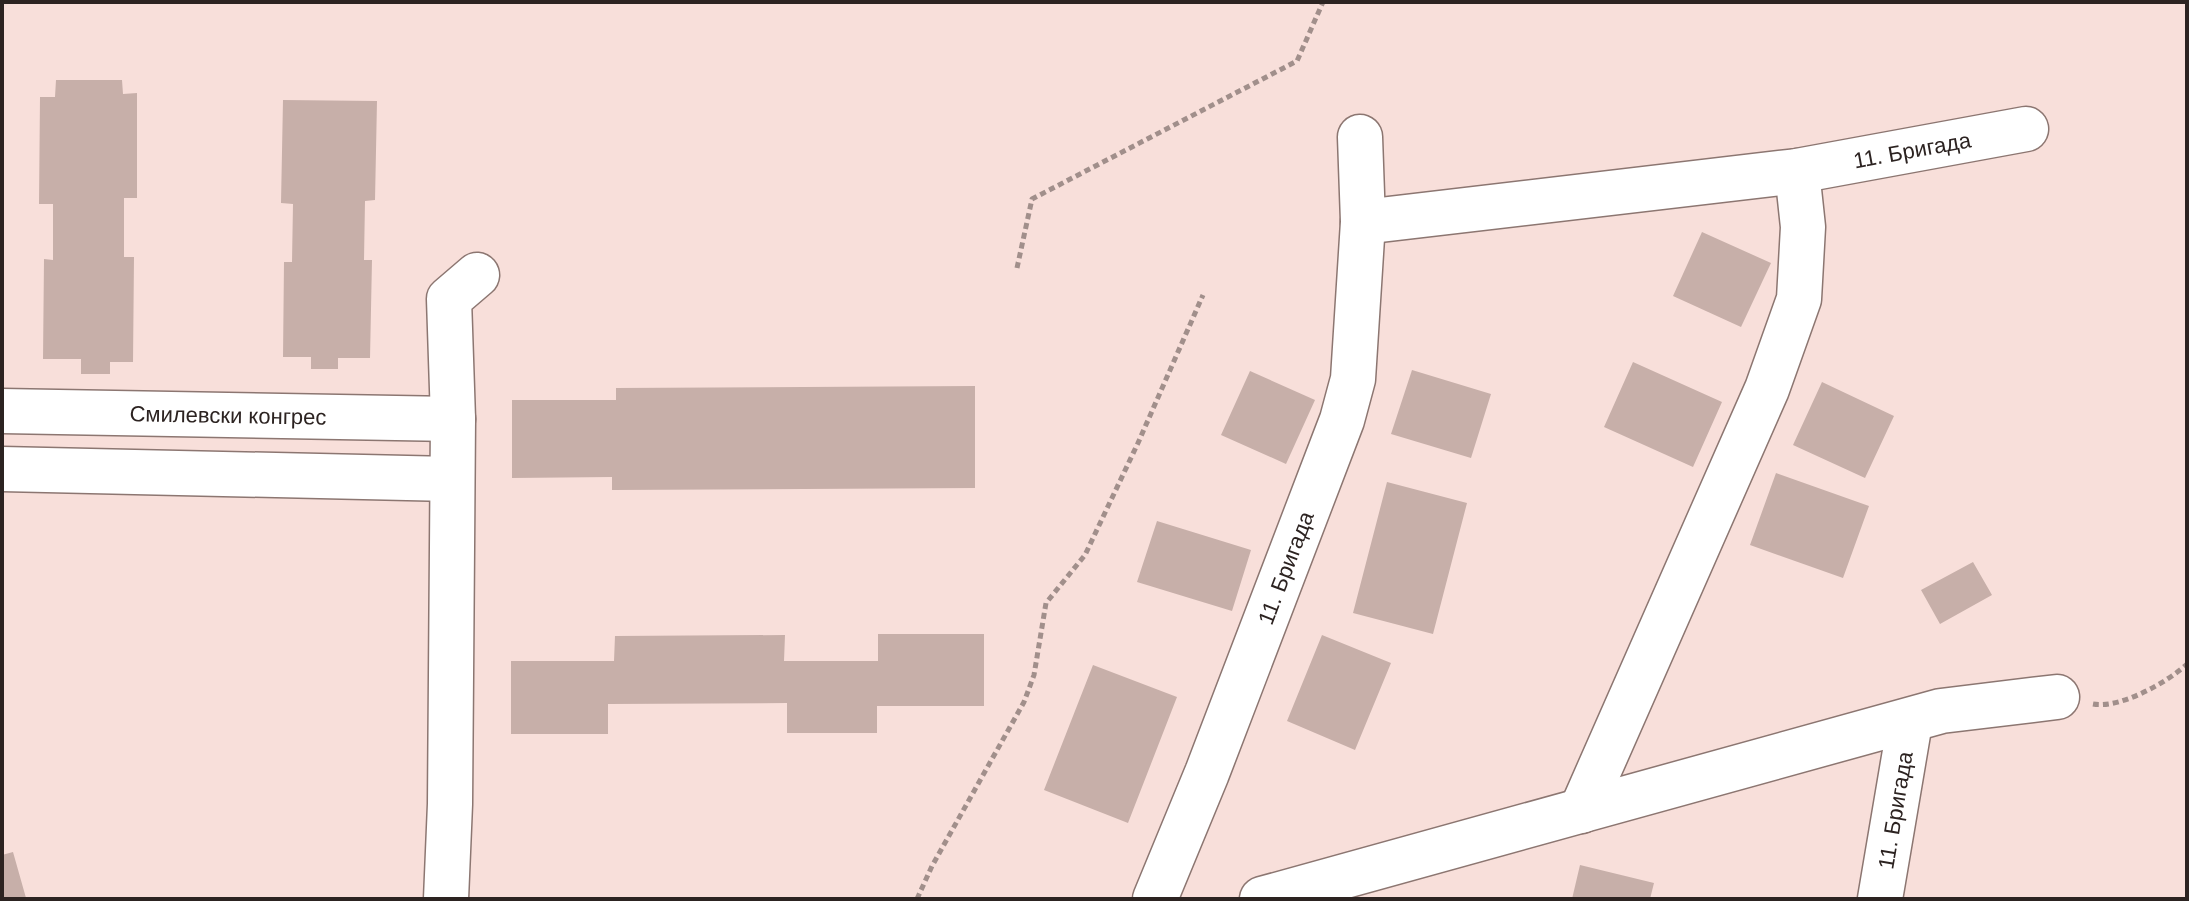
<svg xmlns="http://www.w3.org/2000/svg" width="2189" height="901" font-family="Arial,sans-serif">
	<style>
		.building { fill: #c7afa9 }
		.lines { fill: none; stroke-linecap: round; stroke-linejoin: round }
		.minor-casing { stroke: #8c7671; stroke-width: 47 }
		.path { stroke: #a18f8b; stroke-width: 5; stroke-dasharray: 6 4; stroke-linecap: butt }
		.minor { stroke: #fff; stroke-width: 44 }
		.labels { text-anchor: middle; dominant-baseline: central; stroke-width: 6; stroke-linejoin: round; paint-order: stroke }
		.street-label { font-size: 22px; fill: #2c2321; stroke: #feefeb }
	</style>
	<rect width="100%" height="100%" fill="#f8dfda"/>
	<!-- building -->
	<path class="building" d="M56,80H122L123,94L137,93V198H124V257H134L133,362H110V374H81V359H43L44,259L53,260V204H39L40,97H55Z
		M283,100L377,101L375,200L365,201L364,260H372L370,358H338V369H311V357H283L284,262H292L293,204L281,203Z
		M1702,232L1771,263L1741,327L1673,296Z
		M1633,362L1722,402L1693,467L1604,427Z
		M1412,370L1491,394L1471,458L1391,434Z
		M1250,371L1315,400L1286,464L1221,435Z
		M1822,382L1894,416L1865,478L1793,445Z
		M975,386V488L612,490V477L512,478V400H616V388Z
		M1776,473L1869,506L1843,578L1750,545Z
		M1387,482L1467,503L1433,634L1353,613Z
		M1157,521L1251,550L1232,611L1137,582Z
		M1973,562L1992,595L1940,624L1921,590Z
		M878,634H984V706H877V733H787V703L608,704V734H511V661H614L615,636L785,635L784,661H878Z
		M1322,635L1391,663L1355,750L1287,721Z
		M1093,665L1177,697L1128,823L1044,790Z
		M13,852L26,898L2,899V855Z
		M1580,865L1654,883L1650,899H1572Z"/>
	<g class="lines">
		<!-- minor casing -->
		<g class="minor-casing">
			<g id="minor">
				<path id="s1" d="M1363,222L1797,171L2026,129"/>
				<path id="s2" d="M2,411L453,419"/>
				<path d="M2,469L451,479"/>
				<path d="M1581,811L1767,389L1799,299L1803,227L1797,171"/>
				<path d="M446,899L450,804L453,419L449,299L477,275"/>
				<path id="s3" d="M1155,899L1207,773L1342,420L1353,379L1363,222L1360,137"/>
				<path d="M1262,899L1941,711L2057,697"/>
				<path id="s4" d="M1880,899L1910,722"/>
			</g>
		</g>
		<!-- path -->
		<path class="path" d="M1017,268L1032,199L1297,61L1323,2
			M2093,704C2120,709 2168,682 2187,664
			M917,899L932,866L1024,702L1034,675L1046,603L1085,555L1138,443L1203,295"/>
		<!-- minor -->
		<use href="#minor" class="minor"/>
	</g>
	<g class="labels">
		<!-- street labels -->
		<g class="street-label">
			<text stroke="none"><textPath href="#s1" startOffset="554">11. Бригада</textPath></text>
			<text stroke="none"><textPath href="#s2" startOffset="226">Смилевски конгрес</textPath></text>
			<text stroke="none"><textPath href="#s3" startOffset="356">11. Бригада</textPath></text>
			<text stroke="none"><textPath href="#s4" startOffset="90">11. Бригада</textPath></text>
		</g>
	</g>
	<!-- border -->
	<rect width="2189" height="901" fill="none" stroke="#2c2321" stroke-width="8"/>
</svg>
